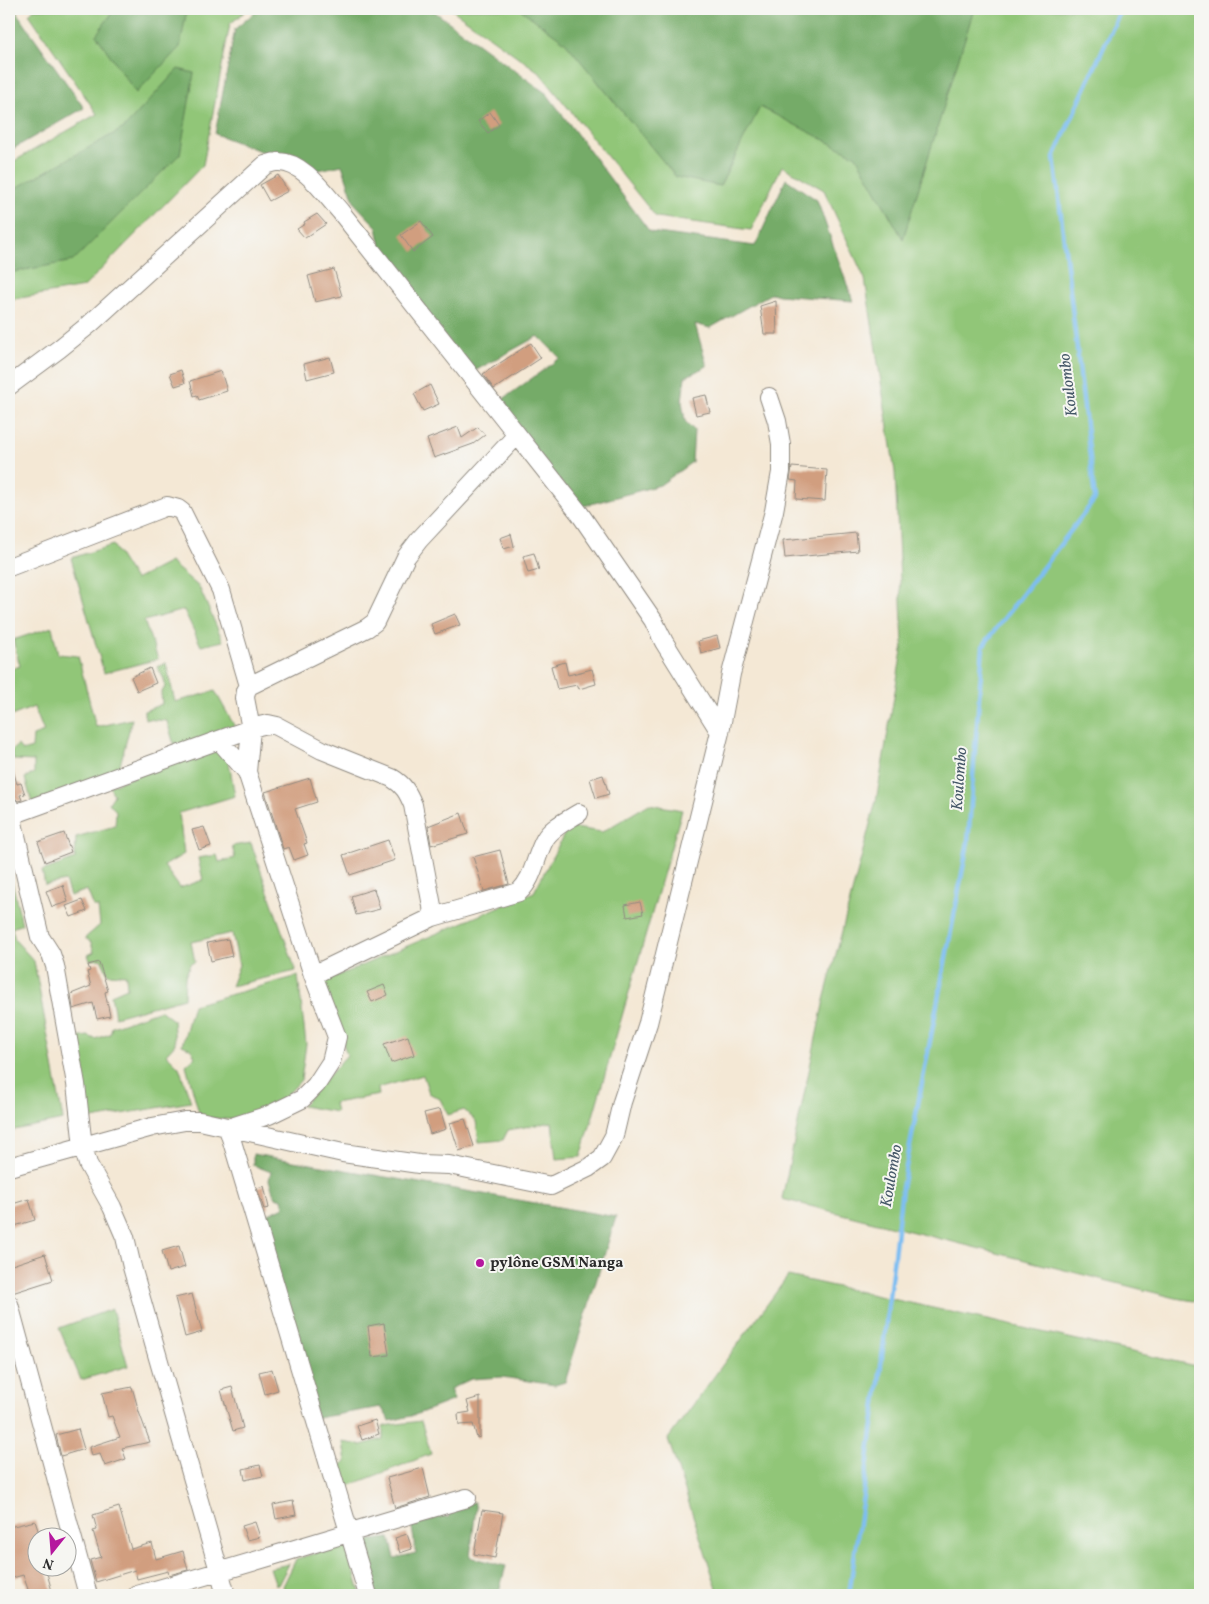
<svg xmlns="http://www.w3.org/2000/svg" width="1209" height="1604" font-family="Vollkorn,serif">
	<style>
		.green { fill: #91c678; stroke: #5e7852 }
		.forest { fill: #74ab68; stroke: #506b4a }
		.lines { fill: none; stroke-linecap: round; stroke-linejoin: round }
		.stream { stroke: #7dbef2; stroke-width: 4.5 }
		.building { fill: #d19e7f }
		.street-casing { stroke: #908a80; stroke-width: 20 }
		.street { stroke: #fff; stroke-width: 18 }
		.poi-dot { fill: #b5179e; stroke: #f6f6f2; stroke-width: 2 }
		.labels { text-anchor: middle; dominant-baseline: central; stroke-width: 4; stroke-linejoin: round; paint-order: stroke }
		.poi-label { font-size: 15px; font-weight: bold; fill: #2b2b2b; stroke: #f6f6f2; text-anchor: start }
		.water-label { font-size: 16px; font-style: italic; fill: #445767; stroke: #f6f6f2 }
	</style>
	<rect width="100%" height="100%" fill="#f6f6f2"/>
	<filter id="ink" filterUnits="userSpaceOnUse"><feTurbulence type="fractalNoise" baseFrequency=".02" numOctaves="2"/><feDisplacementMap in="SourceGraphic" scale="10" xChannelSelector="R" yChannelSelector="G"/><feConvolveMatrix kernelMatrix="1 2 1 2 8 2 1 2 1" color-interpolation-filters="sRGB"/></filter>
	<filter id="wash" filterUnits="userSpaceOnUse"><feTurbulence type="fractalNoise" baseFrequency=".0096" numOctaves="4" result="noise"/><feDisplacementMap in="SourceGraphic" scale="20" xChannelSelector="R" yChannelSelector="G"/><feGaussianBlur stdDeviation="1.12" result="paint"/><feColorMatrix in="noise" values="0 0 0 0 0 0 0 0 0 0 0 0 0 0 0 0 0 1.4 0 .05"/><feComposite in="paint" operator="in"/></filter>
	<g filter="url(#wash)">
		<rect width="100%" height="100%" fill="#f4e8d5"/>
		<!-- green -->
		<path class="green" d="M34,9H248L230,24L203,165L84,287L9,300V164L97,114L29,14Z
			M451,9H1200V1302L1176,1298L782,1199L824,1000L876,801L903,645L895,472L865,279L824,190L782,166L751,230L656,217L539,72Z
			M113,545L135,580L170,562L199,587L223,641L201,646L184,610L144,621L158,659L104,673L71,558Z
			M52,627L58,654L78,656L96,727L132,719L119,769L32,803L25,778L34,773V761L14,760L11,751L18,745L22,751L32,748L33,736L44,732L34,707L9,717V670L20,666L13,640Z
			M166,663L175,702L215,691L235,727L175,748L167,721L145,719L144,711L162,704L161,693L165,687L164,679L157,667Z
			M218,746L228,757L235,796L179,813L184,854L164,866L180,888L203,880L198,858L217,855L219,862L235,858L232,846L251,843L296,971L231,986L239,965L232,933L191,942L195,962L190,964L185,977L184,998L115,1017L111,995L127,988L126,975L108,974L101,959L90,960L88,955L94,952L91,942L85,938L100,925L98,907H94L87,890L70,896L65,881L45,885L42,871L75,859L76,837L115,826L116,811L109,803L114,795L109,786Z
			M649,804L682,810L581,1157L556,1159L552,1122L508,1130L503,1140L479,1142L476,1121L464,1110L448,1115L440,1099L429,1093L423,1075L378,1088L379,1095L334,1103L336,1112L302,1106L347,1055L323,982L534,892L568,827L602,832Z
			M9,869L22,924L12,928L15,940L34,961L63,1120L9,1131Z
			M298,976L306,1044L301,1080L275,1108L237,1120L200,1117L186,1065L195,1057L191,1049L182,1045L193,1005Z
			M160,1010L173,1020L175,1044L166,1054L179,1067L191,1102L86,1120L75,1038L88,1036L95,1039L110,1034L112,1027Z
			M788,1276L1200,1367V1595H719L668,1439Z
			M112,1309L128,1366L81,1380L59,1328Z
			M421,1421L431,1454L343,1488L333,1468L346,1462L343,1442L361,1445L383,1439V1426Z
			M346,1544L361,1595H286L283,1586L296,1559Z
			M289,1564L278,1585H276L270,1568Z"/>
		<!-- forest -->
		<path class="forest" d="M9,9H20L17,13L84,108L9,151Z
			M115,9H187L180,47L136,93L96,35Z
			M259,9H431L547,94L650,232L755,246L786,179L817,200L853,301L779,295L772,293L710,328L695,324L707,366L685,377L682,401L685,421L694,430L692,462L660,485L580,507L499,402L560,358L538,336L471,373L376,252L381,248L377,227L355,204L342,165L314,171L215,134L235,29Z
			M520,9H974L903,239L856,156L760,107L720,186L676,177L565,42Z
			M178,69L194,73L180,154L73,261L9,273V192L124,128Z
			M253,1154L616,1217L565,1382L555,1385L502,1377L471,1379L450,1389L454,1400L415,1415L390,1421L381,1407L317,1418L260,1218L284,1207L282,1199L275,1197L269,1180L271,1172L253,1165Z
			M474,1502L476,1508L470,1557L506,1566L498,1595H371L354,1542L390,1538L395,1558L416,1553L411,1522L424,1516L427,1522L441,1514L448,1518L451,1508Z"/>
		<g class="lines">
			<!-- stream -->
			<path class="stream" d="M849,1595L879,1382L902,1188L968,842L983,646L1095,499L1054,157L1121,9"/>
		</g>
		<g id="blocks">
			<!-- building -->
			<path class="building" d="M490,112L499,125L488,133L478,121Z
				M278,175L288,191L269,201L260,185Z
				M317,214L326,224L305,238L297,229L305,224L304,222Z
				M421,221L433,237L413,252L401,235Z
				M334,269L342,296L315,302L308,276Z
				M776,301L777,334H764L760,306Z
				M531,343L541,358L494,389L483,374Z
				M330,357L334,372L307,379L304,364Z
				M181,370L185,383L175,386L170,374Z
				M221,371L227,391L199,400L197,395L194,396L190,381Z
				M430,385L439,404L423,411L414,394Z
				M706,395L710,412L696,415L692,398Z
				M458,427L462,438L478,427L485,435L473,444L434,458L427,439Z
				M792,467L827,470L825,501L796,499L797,481L790,480Z
				M856,533L858,551L785,558L783,540Z
				M511,534L514,546L504,549L500,538Z
				M534,553L539,570L528,573L523,556Z
				M455,614L460,625L435,634L431,624Z
				M717,636L720,648L701,653L698,641Z
				M565,662L568,675L592,669L596,684L579,689L577,685L557,689L551,666Z
				M150,668L156,683L137,691L131,677Z
				M12,766L17,784L21,783L25,794L20,795L22,800L18,801L12,796H9V767Z
				M603,775L609,794L596,798L590,779Z
				M310,778L317,802L295,809L307,843L304,844L308,855L294,860L289,847L283,849L265,792Z
				M461,813L468,834L431,845L428,826Z
				M204,827L211,846L199,850L192,830Z
				M64,833L71,852L45,862L38,842Z
				M388,840L395,860L350,875L343,855Z
				M500,850L509,884L484,891L473,857Z
				M63,885L68,902L52,907L46,891Z
				M374,889L380,909L356,915L351,896Z
				M82,900L87,911L71,917L66,906Z
				M640,902L643,914L627,917L625,905Z
				M228,939L232,956L211,961L207,943Z
				M99,962L108,991L105,992L110,1016L97,1019L93,1003L73,1009L71,994L91,986L87,972L90,971L88,965Z
				M384,985L388,995L372,1002L367,992Z
				M408,1036L414,1055L391,1063L384,1044Z
				M440,1109L446,1129L430,1134L424,1113Z
				M465,1119L474,1146L459,1151L450,1123Z
				M264,1186L269,1208L264,1209L257,1188Z
				M29,1199L35,1220L11,1227L9,1221V1205Z
				M179,1246L185,1267L168,1272L162,1251Z
				M45,1254L53,1280L9,1294V1266Z
				M192,1294L202,1332L185,1337L175,1298Z
				M384,1323L389,1355L372,1357L368,1326Z
				M272,1369L278,1390L265,1394L259,1372Z
				M132,1387L139,1412L150,1442L122,1448L126,1459L105,1466L100,1454L91,1456L89,1447L120,1437L112,1416L108,1417L102,1393Z
				M232,1387L243,1428L233,1431L221,1390Z
				M480,1397V1437L477,1438L473,1424L459,1425L458,1414L470,1412L467,1401Z
				M375,1420L379,1434L362,1440L357,1426Z
				M78,1429L84,1449L61,1456L56,1435Z
				M260,1465L263,1476L245,1480L243,1469Z
				M423,1468L430,1497L395,1508L387,1478Z
				M293,1501L296,1515L276,1519L273,1505Z
				M119,1507L131,1549L152,1543L156,1559L183,1551L188,1570L169,1575L168,1571L137,1579L135,1570L96,1582L90,1560L101,1557L93,1531L97,1530L93,1515Z
				M482,1510L503,1513L495,1558L474,1554Z
				M35,1521L40,1536H38V1566H45L53,1595H30L23,1575L9,1579V1527Z
				M255,1522L260,1537L247,1540L242,1526Z
				M407,1534L412,1549L400,1553L395,1538Z"/>
		</g>
	</g>
	<g filter="url(#ink)">
		<use href="#blocks" fill-opacity="0" stroke="#908a80" stroke-width="1"/>
		<g class="lines">
			<!-- street casing -->
			<g class="street-casing">
				<path id="street" d="M9,386L59,349L90,324L265,165C269,164 273,162 277,162C302,160 325,194 340,211L580,514L653,620L664,642L720,732
					M9,567L167,506L178,509L182,512L221,590L249,686
					M219,740L247,772
					M9,806L40,937L51,954L55,966L76,1084L83,1147L88,1164L112,1207L125,1237L132,1267L226,1595
					M9,816L219,740L259,726L268,724L277,726L322,750L392,778C404,785 408,793 413,805L432,906L433,917L313,975
					M433,917L519,892C534,878 535,857 545,839C552,827 568,820 579,813
					M9,1167L152,1127L185,1121H200L343,1153L419,1164L449,1165L551,1186L588,1168L602,1158L614,1136L622,1102L648,1023L720,732L731,674L774,511L781,472V444L777,421L769,397
					M9,1304L88,1595
					M137,1595C248,1565 357,1529 467,1498
					M368,1595C321,1439 276,1283 228,1128L269,1115L302,1099L316,1085L331,1062L337,1037L313,975L247,772L251,729L245,698L246,691L249,686L367,628L375,622L406,557L419,540L517,435"/>
			</g>
			<!-- street -->
			<use href="#street" class="street"/>
		</g>
	</g>
	<!-- markers -->
	<circle class="poi-dot" cx="480" cy="1263" r="5"/>
	<g class="labels">
		<!-- poi labels -->
		<g class="poi-label">
			<text x="490" y="1263">pylône GSM Nanga</text>
		</g>
		<!-- water labels -->
		<g class="water-label">
			<text transform="translate(1069 385) rotate(-97)">Koulombo</text>
			<text transform="translate(960 779) rotate(-86)">Koulombo</text>
			<text transform="translate(892 1176) rotate(-80)">Koulombo</text>
		</g>
	</g>
	<!-- margin -->
	<rect width="1209" height="1604" fill="none" stroke="#f6f6f2" stroke-width="30"/>
	<!-- north arrow -->
	<g transform="translate(52 1552) rotate(197)"><circle r="24" fill="#f6f6f2" stroke="#a5a5a2"/>
	<path d="M0-4L9 19L0 12L-9 19Z" fill="#b5179e"/>
	<text y="-8" font-size="14" font-weight="bold" text-anchor="middle" fill="#2b2b2b">N</text>
	</g>
</svg>
